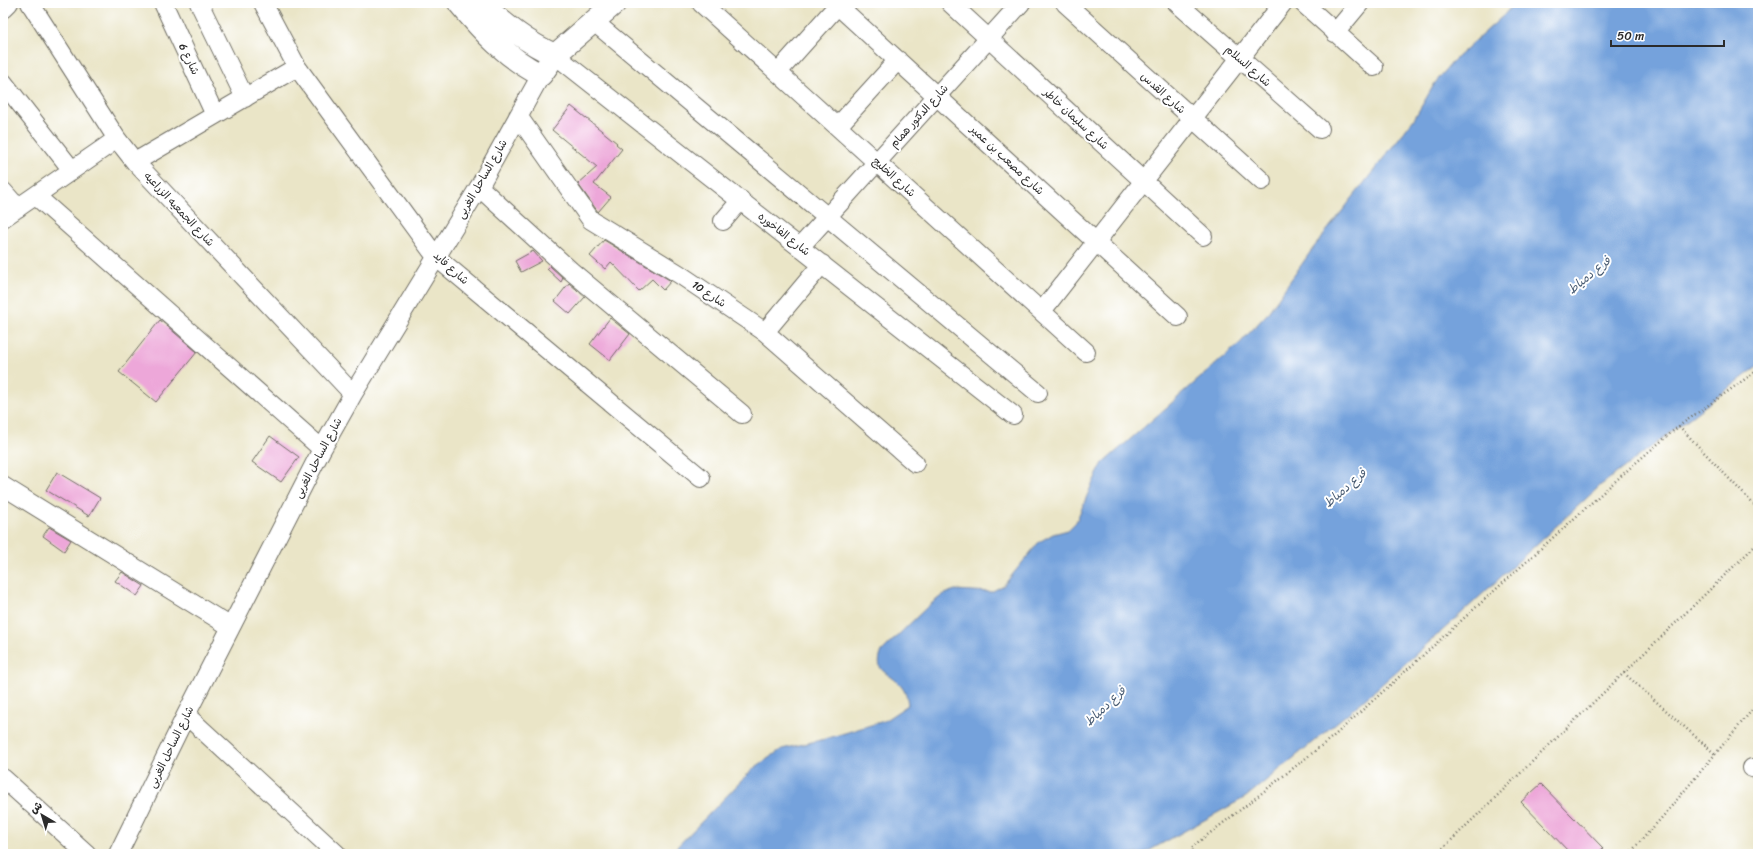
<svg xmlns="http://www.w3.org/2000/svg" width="1761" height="857" font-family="Sriracha,'Playpen Sans Arabic',sans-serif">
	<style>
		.water { fill: #74a2dc; stroke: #506684 }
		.building { fill: #eda7d9 }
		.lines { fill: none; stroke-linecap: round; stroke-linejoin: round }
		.minor-casing { stroke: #6e6c62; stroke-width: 20 }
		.major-casing { stroke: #6e6c62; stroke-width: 24 }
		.path { stroke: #6e6c62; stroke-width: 2.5; stroke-dasharray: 1 3; stroke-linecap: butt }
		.minor { stroke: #fff; stroke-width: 18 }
		.major { stroke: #fff; stroke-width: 22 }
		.labels { text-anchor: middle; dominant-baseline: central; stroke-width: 4; stroke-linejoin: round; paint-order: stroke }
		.street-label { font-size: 11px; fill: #2b2b2b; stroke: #fff }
		.water-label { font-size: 12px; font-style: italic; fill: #485b72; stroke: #fff }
	</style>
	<rect width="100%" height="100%" fill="#fff"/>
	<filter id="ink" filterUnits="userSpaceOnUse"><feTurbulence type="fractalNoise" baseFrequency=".025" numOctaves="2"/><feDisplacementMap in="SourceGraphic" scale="8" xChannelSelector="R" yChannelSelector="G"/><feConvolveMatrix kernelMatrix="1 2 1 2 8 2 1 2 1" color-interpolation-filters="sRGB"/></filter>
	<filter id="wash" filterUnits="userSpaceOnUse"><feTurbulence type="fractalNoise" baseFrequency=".012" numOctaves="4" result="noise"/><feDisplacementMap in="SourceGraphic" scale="16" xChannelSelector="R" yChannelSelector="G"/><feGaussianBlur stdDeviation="0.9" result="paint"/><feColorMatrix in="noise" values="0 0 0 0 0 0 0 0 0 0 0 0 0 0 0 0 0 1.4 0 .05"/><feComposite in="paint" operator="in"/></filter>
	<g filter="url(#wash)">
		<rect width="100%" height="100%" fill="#eae5c7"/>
		<!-- water -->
		<path class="water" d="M1514,3H1758V366L1601,485L1452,622L1364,700L1246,797L1143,854H670L754,768L782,749L825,739L884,721L908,705C907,696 905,690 899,684C888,671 873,673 882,651L927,607L944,594L955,590L991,592L1004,585L1039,542L1053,534L1068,530L1076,522L1092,484L1103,463L1240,343L1267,314L1311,251L1414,119L1435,83L1455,59L1504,15Z"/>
		<g id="blocks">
			<!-- building -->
			<path class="building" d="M571,106L617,143L616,144L622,149L594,184L611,197L598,212L578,184L597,167L552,130Z
				M604,240L671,281L663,290L652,279L639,291L611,262L605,269L590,256Z
				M533,251L542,261L521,272L515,261Z
				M550,266L563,278L561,282L547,269Z
				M569,283L585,297L570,314L555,301Z
				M610,318L630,334L610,360L590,344Z
				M160,320L197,352L156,402L119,372Z
				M270,436L299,457L281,482L252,462Z
				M57,472L100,498L89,516L46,490Z
				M49,527L71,540L64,551L43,536Z
				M122,572L144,586L137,596L115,581Z
				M1541,784L1603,848L1597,854H1571L1521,802Z"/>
		</g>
	</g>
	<g filter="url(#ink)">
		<use href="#blocks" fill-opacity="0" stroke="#6e6c62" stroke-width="1"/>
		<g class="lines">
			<!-- minor casing -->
			<g class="minor-casing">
				<path id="minor" d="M30,3L117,139L135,162L353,394
					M163,3L215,115
					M199,3L245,98
					M263,3L297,67L436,257L701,478
					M701,3L1086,352
					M835,3L1178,317
					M950,3L1203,236
					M1065,3L1262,181
					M1177,3L1320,129
					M1303,3L1374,67
					M3,9L9,3
					M593,21L1038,393
					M1335,33L1360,3
					M555,55L1013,415
					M778,72L838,5
					M3,82L72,170
					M518,116L591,220L679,274L765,332L915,463
					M838,126L898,60
					M135,162L297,67
					M479,187L571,271L742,414
					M3,191L18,208
					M36,196L322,449
					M3,218L117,139
					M723,221L741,200
					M800,247L1021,3
					M1042,311L1283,3
					M765,332L822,264
					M3,486L231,627
					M186,715L337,854
					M1752,768L1758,769
					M3,778L87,854
					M118,854L186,715L322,449L353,394L479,187L541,75"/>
			</g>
			<!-- major casing -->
			<g class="major-casing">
				<path id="major" d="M459,3C483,32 507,58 541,75L555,55L615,3
					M481,3C504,24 527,43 555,55"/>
			</g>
			<!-- path -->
			<path class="path" d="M1679,426L1758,509
				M1624,673L1715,754
				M1195,854L1191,848L1197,843L1248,804L1335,735L1631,467L1679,426L1758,370
				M1437,854L1758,543
				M1629,854L1665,814L1758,703"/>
			<!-- minor -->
			<use href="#minor" class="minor"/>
			<!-- major -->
			<use href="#major" class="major"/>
		</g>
	</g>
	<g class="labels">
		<!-- street labels -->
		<g class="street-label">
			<text transform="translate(189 59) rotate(65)">شارع 6</text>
			<text transform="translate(1248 66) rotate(41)">شارع السلام</text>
			<text transform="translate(1163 93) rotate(42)">شارع القدس</text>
			<text transform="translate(919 116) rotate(-48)">شارع الدكتور همام</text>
			<text transform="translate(1076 119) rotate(43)">شارع سليمان خاطر</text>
			<text transform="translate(1007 160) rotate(43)">شارع مصعب بن عمير</text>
			<text transform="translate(894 177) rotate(42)">شارع الخليج</text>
			<text transform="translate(482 179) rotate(-60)">شارع الساحل الغربى</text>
			<text transform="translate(179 209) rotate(47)">شارع الجمعيه الزراعيه</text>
			<text transform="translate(784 234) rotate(38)">شارع الفاخوره</text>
			<text transform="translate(451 268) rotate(42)">شارع فايد</text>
			<text transform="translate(709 294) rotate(34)">شارع 10</text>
			<text transform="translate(318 458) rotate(-62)">شارع الساحل الغربى</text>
			<text transform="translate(171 747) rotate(-64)">شارع الساحل الغربى</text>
		</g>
		<!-- water labels -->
		<g class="water-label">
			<text transform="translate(1589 275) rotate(-39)">فرع دمياط</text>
			<text transform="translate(1345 488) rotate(-41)">فرع دمياط</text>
			<text transform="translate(1105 706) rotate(-43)">فرع دمياط</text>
		</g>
	</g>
	<!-- margin -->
	<rect width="1761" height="857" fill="none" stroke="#fff" stroke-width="16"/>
	<!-- north arrow -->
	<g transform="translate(42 815) rotate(322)" stroke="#ffffff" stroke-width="3" paint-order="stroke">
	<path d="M0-3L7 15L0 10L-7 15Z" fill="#2b2b2b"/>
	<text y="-6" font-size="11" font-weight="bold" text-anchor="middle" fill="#2b2b2b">ش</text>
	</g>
	<!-- scale -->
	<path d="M1611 40v6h113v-6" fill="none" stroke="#2b2b2b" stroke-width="2"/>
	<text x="1617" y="40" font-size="12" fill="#2b2b2b" stroke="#ffffff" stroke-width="3" paint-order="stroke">50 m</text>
</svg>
